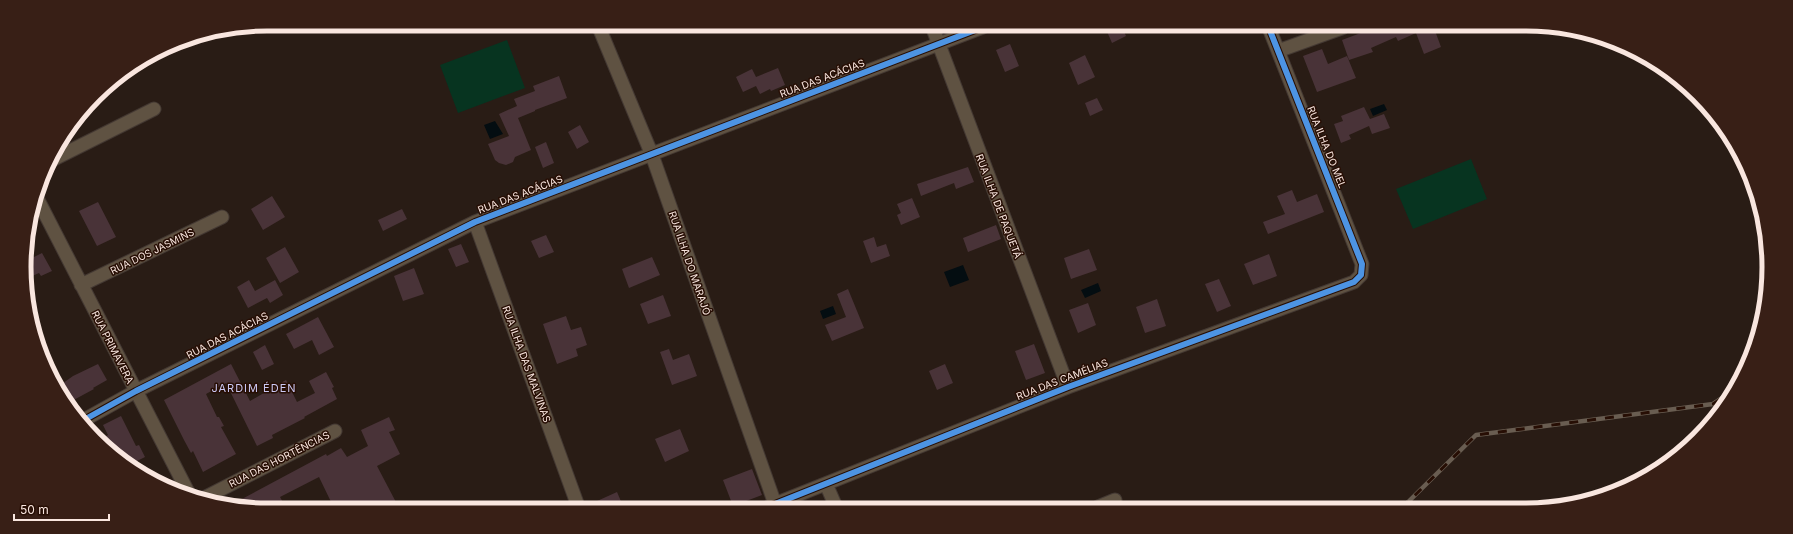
<svg xmlns="http://www.w3.org/2000/svg" width="1793" height="534" font-family="Inter,sans-serif">
	<style>
		.green { fill: #073420 }
		.water { fill: #040d11 }
		.building { fill: #493338 }
		.lines { fill: none; stroke-linecap: round; stroke-linejoin: round }
		.street-casing { stroke: #443933; stroke-width: 15 }
		.street { stroke: #5f5242; stroke-width: 13 }
		.rail-casing { stroke: #695d51; stroke-width: 4.5 }
		.rail { stroke: #270e04; stroke-width: 3; stroke-dasharray: 9; stroke-linecap: butt }
		.cycleway-casing { stroke: #270e04; stroke-width: 8 }
		.cycleway { stroke: #4d94e3; stroke-width: 6 }
		.labels { text-anchor: middle; dominant-baseline: central; stroke-width: 3; stroke-linejoin: round; paint-order: stroke }
		.street-label { font-size: 10px; fill: #f9e6df; stroke: #270e04 }
		.neighbourhood-label { font-size: 11px; letter-spacing: 1px; fill: #cbc9f4; stroke: #270e04 }
		.rim { fill: none; stroke: #f9e6df; stroke-width: 5 }
	</style>
	<rect width="100%" height="100%" fill="#291c15"/>
	<!-- green -->
	<path class="green" d="M507,40L525,88L458,113L440,65Z
		M1471,159L1487,199L1413,229L1396,189Z"/>
	<!-- water -->
	<path class="water" d="M1384,104L1387,110L1373,116L1370,109Z
		M495,121L503,134L490,139L484,125Z
		M963,265L969,280L950,287L944,272Z
		M1098,283L1101,291L1085,298L1081,290Z
		M833,306L836,314L823,319L820,311Z"/>
	<!-- building -->
	<path class="building" d="M1105,27H1122L1126,36L1112,43Z
		M1374,28H1434L1441,47L1424,54L1416,33L1398,41L1396,37L1371,48L1373,52L1349,60L1342,40Z
		M1010,44L1019,66L1005,72L996,50Z
		M1322,49L1328,64L1347,56L1356,78L1317,92L1303,56Z
		M1085,55L1095,77L1078,85L1069,63Z
		M778,68L785,85L771,91L770,89L760,94L756,86L743,92L736,77L752,69L756,77Z
		M559,76L567,98L535,110V111L518,118L531,150L515,157L513,162L506,165L499,163L495,160L488,144L509,136L499,114L517,106L514,99L535,91L533,86Z
		M1097,98L1103,110L1090,116L1085,103Z
		M1364,107L1370,119L1384,114L1390,128L1372,134L1369,126L1349,135L1351,139L1341,143L1334,124L1343,121L1341,116Z
		M580,125L589,142L577,149L568,132Z
		M546,142L554,163L543,168L535,147Z
		M968,167L974,182L956,189L954,183L921,196L917,184Z
		M1292,190L1297,202L1317,194L1324,212L1268,234L1263,222L1285,214L1277,196Z
		M272,196L285,217L263,230L251,209Z
		M912,198L920,217L901,225L897,215L901,213L897,204Z
		M98,202L116,237L97,246L79,211Z
		M402,209L407,219L383,231L378,220Z
		M996,225L1001,239L968,252L963,238Z
		M546,235L554,252L539,258L531,241Z
		M874,237L877,247L886,244L890,256L871,263L863,241Z
		M461,244L469,262L456,267L448,249Z
		M285,247L299,272L280,283L266,258Z
		M1089,249L1097,270L1071,279L1064,258Z
		M42,253L52,271L41,276L39,273L28,278L26,261Z
		M1269,254L1277,276L1253,285L1244,264Z
		M652,257L660,275L629,288L622,269Z
		M414,268L424,294L403,301L394,276Z
		M1219,279L1231,306L1217,312L1205,284Z
		M249,280L255,291L275,280L283,295L270,303L267,298L248,308L237,287Z
		M848,289L864,328L832,341L825,325L846,317L837,294Z
		M663,295L671,316L648,324L640,304Z
		M1157,299L1166,326L1145,333L1136,307Z
		M1088,303L1096,325L1078,333L1069,310Z
		M566,316L571,330L581,327L587,345L576,349L578,356L557,364L543,324Z
		M318,317L334,347L319,355L312,340L294,349L286,334Z
		M1034,344L1045,373L1026,380L1015,351Z
		M265,345L274,364L262,370L253,352Z
		M669,349L673,360L689,354L697,376L672,385L660,352Z
		M98,364L107,380L93,388L94,389L68,403L59,386L73,376Z
		M231,364L250,401L286,380L297,402L315,393L309,381L326,372L334,387L332,388L337,399L304,417L305,418L272,435L273,438L257,446L226,383L206,394L217,417H219L224,426L221,427L236,454L203,472L193,451L191,453L184,440L164,400Z
		M945,364L953,383L937,390L929,371Z
		M121,416L136,446L139,445L145,457L131,464L101,439L108,435L103,425Z
		M389,417L395,430L389,432L400,454L377,466L398,506H333L319,477L280,497L285,506L245,505L242,499L326,454L327,456L341,448L347,457L368,446L361,430Z
		M680,429L689,451L665,462L655,439Z
		M752,469L762,495L733,506L723,480Z
		M617,492L623,506H586Z"/>
	<g class="lines">
		<!-- street casing -->
		<g class="street-casing">
			<path id="street" d="M598,25L652,155L775,504
				M932,26L1068,387
				M1278,51L1342,28
				M48,162L154,109
				M38,200L189,494
				M475,222L578,506
				M81,285L222,217
				M82,421L136,391L475,222L983,27
				M826,484L836,507
				M202,499L335,431
				M770,506L1068,387L1354,282L1361,275L1362,264L1269,28
				M1098,507L1115,500"/>
		</g>
		<!-- street -->
		<use href="#street" class="street"/>
		<!-- rail casing -->
		<g class="rail-casing">
			<path id="rail" d="M1402,508L1476,435L1713,404L1736,389"/>
		</g>
		<!-- rail -->
		<use href="#rail" class="rail"/>
		<!-- cycleway casing -->
		<g class="cycleway-casing">
			<path id="cycleway" d="M82,421L136,391L475,222L983,27
				M770,506L1068,387L1354,282L1361,275L1362,264L1269,28"/>
		</g>
		<!-- cycleway -->
		<use href="#cycleway" class="cycleway"/>
	</g>
	<g class="labels">
		<!-- street labels -->
		<g class="street-label">
			<text transform="translate(822 78) rotate(-21)">RUA DAS ACÁCIAS</text>
			<text transform="translate(1327 147) rotate(68)">RUA ILHA DO MEL</text>
			<text transform="translate(520 194) rotate(-21)">RUA DAS ACÁCIAS</text>
			<text transform="translate(999 206) rotate(69)">RUA ILHA DE PAQUETÁ</text>
			<text transform="translate(152 251) rotate(-26)">RUA DOS JASMINS</text>
			<text transform="translate(690 263) rotate(71)">RUA ILHA DO MARAJÓ</text>
			<text transform="translate(227 335) rotate(-27)">RUA DAS ACÁCIAS</text>
			<text transform="translate(113 347) rotate(63)">RUA PRIMAVERA</text>
			<text transform="translate(527 364) rotate(70)">RUA ILHA DAS MALVINAS</text>
			<text transform="translate(1062 379) rotate(-21)">RUA DAS CAMÉLIAS</text>
			<text transform="translate(279 459) rotate(-27)">RUA DAS HORTÊNCIAS</text>
		</g>
		<!-- neighbourhood labels -->
		<g class="neighbourhood-label">
			<text x="254" y="388">JARDIM ÉDEN</text>
		</g>
	</g>
	<!-- crop -->
	<path d="M0 0H1793V534H0ZM267 31H1526A236 236 0 0 1 1762 267V267A236 236 0 0 1 1526 503H267A236 236 0 0 1 31 267V267A236 236 0 0 1 267 31Z" fill="#381f16" fill-rule="evenodd"/>
	<path class="rim" d="M267 31H1526A236 236 0 0 1 1762 267V267A236 236 0 0 1 1526 503H267A236 236 0 0 1 31 267V267A236 236 0 0 1 267 31Z"/>
	<!-- scale -->
	<path d="M14 514v6h95v-6" fill="none" stroke="#f9e6df" stroke-width="2"/>
	<text x="20" y="514" font-size="12" fill="#f9e6df" stroke="#270e04" stroke-width="3" paint-order="stroke">50 m</text>
</svg>
